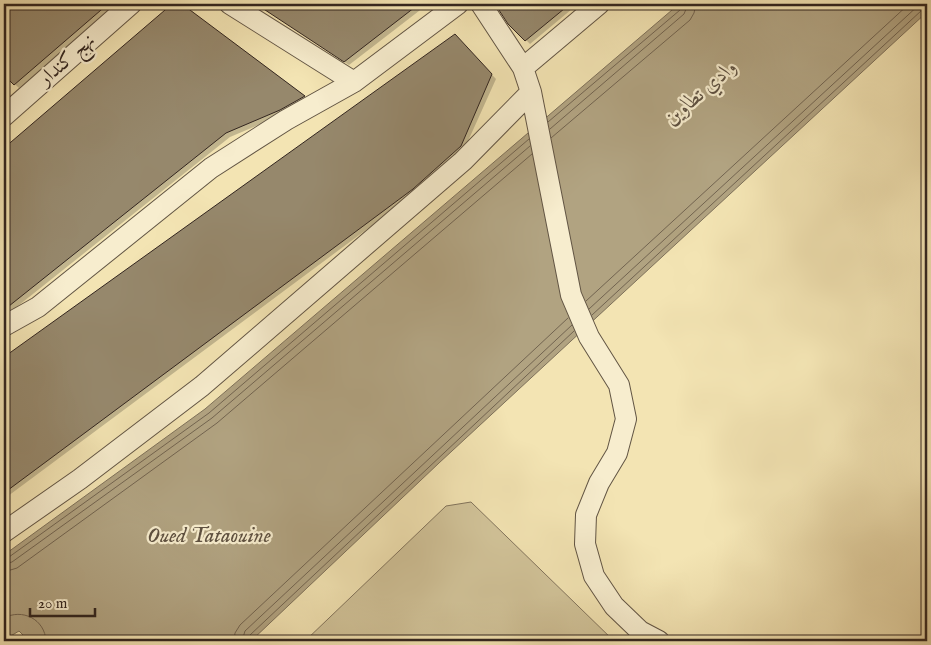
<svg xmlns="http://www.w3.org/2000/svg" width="931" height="645" font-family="'IM FELL English',Amiri,serif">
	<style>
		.green { fill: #d2c49a; stroke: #82745c }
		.water { fill: #b1a381; stroke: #7e715a }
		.shadow { fill: #0003 }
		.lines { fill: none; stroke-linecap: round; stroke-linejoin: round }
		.shore { stroke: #726450; stroke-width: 1 }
		.building { fill: #96886c; stroke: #32251f }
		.minor-casing { stroke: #625544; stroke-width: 22 }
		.minor { stroke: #f7edce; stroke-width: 20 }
		.labels { text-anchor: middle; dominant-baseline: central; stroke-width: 4.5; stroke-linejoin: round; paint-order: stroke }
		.street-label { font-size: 20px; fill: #32251f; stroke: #f7edce }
		.water-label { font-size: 21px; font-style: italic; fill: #5e5141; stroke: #f7edce }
	</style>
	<rect width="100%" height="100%" fill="#f3e4b3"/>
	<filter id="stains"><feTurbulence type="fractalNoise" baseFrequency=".004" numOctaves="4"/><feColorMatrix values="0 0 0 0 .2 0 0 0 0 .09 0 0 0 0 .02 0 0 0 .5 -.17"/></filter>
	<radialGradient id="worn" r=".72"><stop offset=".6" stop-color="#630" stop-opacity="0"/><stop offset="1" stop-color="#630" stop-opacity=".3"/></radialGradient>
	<!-- green -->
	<path class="green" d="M471,502L614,641H305L446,506Z"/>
	<!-- water -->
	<path class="water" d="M679,4H927V12L439,463L251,641H29L19,631L4,640V555L205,409Z"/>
	<!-- shadow -->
	<path class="shadow" d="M4,4H116L19,88L4,74Z
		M174,4H180L308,100L284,114L230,137L4,317V149Z
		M257,4H428L349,65Z
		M497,4H578L530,44L509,23Z
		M455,36L496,79L464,150L417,192L4,499V359Z"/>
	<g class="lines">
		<!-- shore -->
		<path class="shore" d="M548,122L680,10L682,4
			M550,129L684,14L688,4
			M551,138L690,20L694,13L696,4
			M586,301L909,4
			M589,309L920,4
			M592,315L922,10L927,9
			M4,558L9,557L209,413L529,139
			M4,564L12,562L212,418L530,146
			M4,572L17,568L217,423L532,154
			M4,618C22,608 45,619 46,641
			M234,641L235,633L240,625L568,318
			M242,641L245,631L572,325
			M248,641L250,635L574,331"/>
	</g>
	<!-- building -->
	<path class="building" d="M4,4H108L14,85L4,75Z
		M172,4H182L305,96L280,110L226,133L4,310V148Z
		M256,4H419L344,62Z
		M495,4H570L525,41L508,24Z
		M455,34L492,74L461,146L413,189L4,493V357Z"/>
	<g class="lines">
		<!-- minor casing -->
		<g class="minor-casing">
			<path id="minor" d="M230,4L354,82
				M481,4L523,68L531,92L571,295L589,337L619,385L626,419L617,453L599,483L586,515L585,544L594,576L614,606L640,631L659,641
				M523,68L599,4
				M4,116L131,4
				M4,326L38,307L211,168L286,120L354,82L458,4
				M4,532L80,479L202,386L463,161L531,92"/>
		</g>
		<!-- minor -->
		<use href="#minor" class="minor"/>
	</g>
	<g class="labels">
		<!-- street labels -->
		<g class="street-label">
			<text transform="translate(67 60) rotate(-41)">نهج كندار</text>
		</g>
		<!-- water labels -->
		<g class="water-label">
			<text transform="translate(701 93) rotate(-41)">وادي تطاوين</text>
			<text x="209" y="536">Oued Tataouine</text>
		</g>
	</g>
	<!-- margin -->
	<rect width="931" height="645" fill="none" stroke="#f3e4b3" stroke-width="20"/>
	<rect x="5" y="5" width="921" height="635" fill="none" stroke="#32251f" stroke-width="2.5"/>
	<rect x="10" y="10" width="911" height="625" fill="none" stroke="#32251f"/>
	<!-- scale -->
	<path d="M30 608v8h65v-8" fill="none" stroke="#32251f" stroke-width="2.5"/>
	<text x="38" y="608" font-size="15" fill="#32251f" stroke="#f7edce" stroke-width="4" paint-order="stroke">20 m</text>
	<rect width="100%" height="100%" filter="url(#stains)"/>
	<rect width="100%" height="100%" fill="url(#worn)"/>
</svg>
